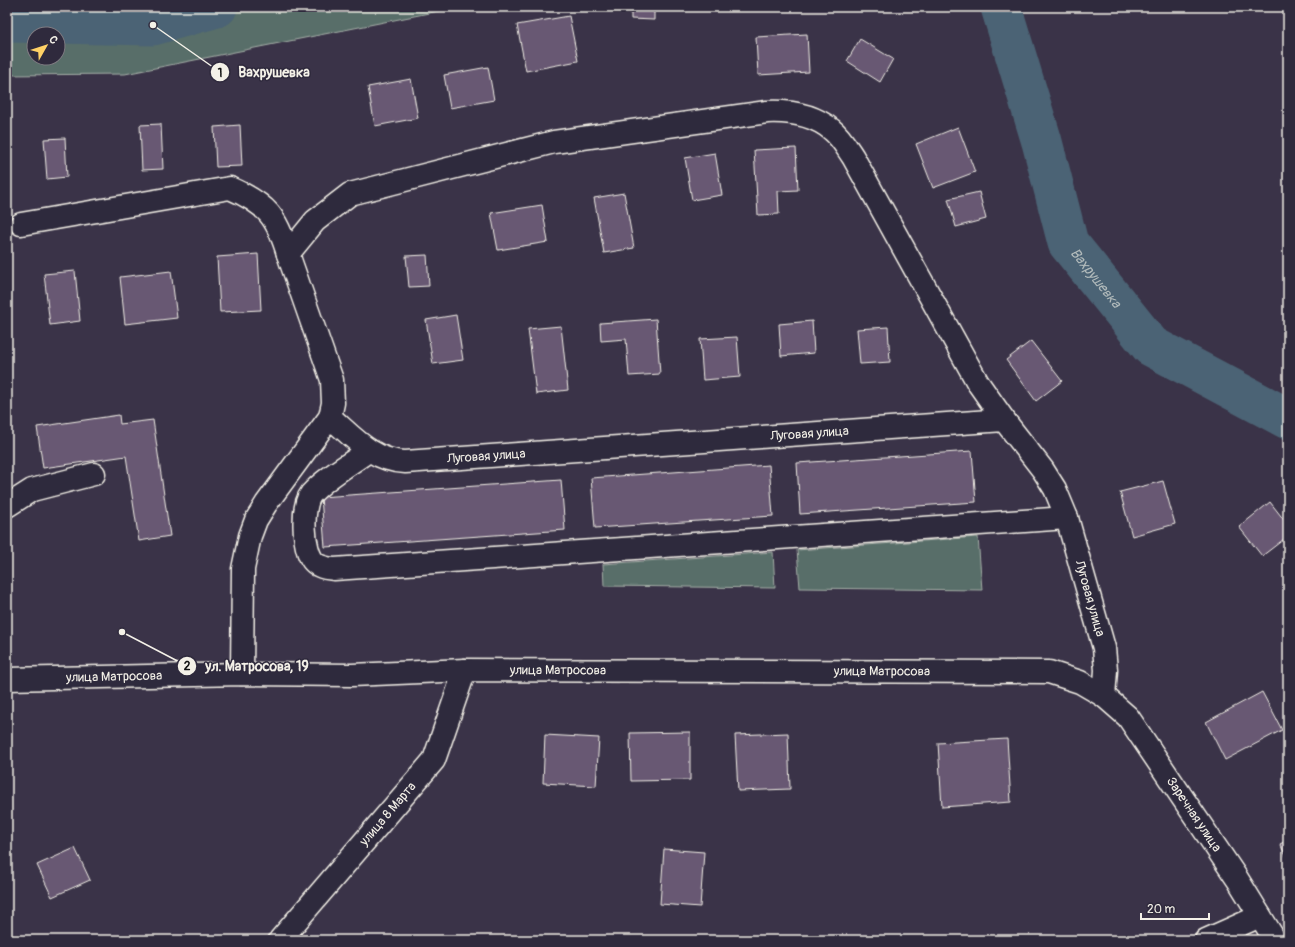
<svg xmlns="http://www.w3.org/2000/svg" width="1295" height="947" font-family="Pangolin,sans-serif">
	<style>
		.green { fill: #586e69; stroke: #a6b0a8; fill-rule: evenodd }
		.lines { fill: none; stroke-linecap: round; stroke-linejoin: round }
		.river { stroke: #4b6474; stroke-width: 41 }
		.building { fill: #675873; stroke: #f4f1e8 }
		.minor-casing { stroke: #f4f1e8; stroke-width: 25 }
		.minor { stroke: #2f2a3d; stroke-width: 22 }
		.labels { text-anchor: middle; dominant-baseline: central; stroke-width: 3; stroke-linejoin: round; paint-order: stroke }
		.street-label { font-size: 13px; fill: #f4f1e8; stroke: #2f2a3d }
		.water-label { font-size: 14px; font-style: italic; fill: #b0b9ba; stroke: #2f2a3d }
		.leader { fill: none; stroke: #f4f1e8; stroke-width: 1.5 }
		.callout-dot { fill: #f4f1e8; stroke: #2f2a3d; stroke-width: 1.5 }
		.mark-label { font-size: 12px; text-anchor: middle; font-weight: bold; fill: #111 }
		.callout-label { font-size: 14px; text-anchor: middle; font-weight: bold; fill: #f4f1e8; stroke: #2f2a3d; stroke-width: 3; stroke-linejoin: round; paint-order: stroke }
	</style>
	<rect width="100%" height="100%" fill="#3a3348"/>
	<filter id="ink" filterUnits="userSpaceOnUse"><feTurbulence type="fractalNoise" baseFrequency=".025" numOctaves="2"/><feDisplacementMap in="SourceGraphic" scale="8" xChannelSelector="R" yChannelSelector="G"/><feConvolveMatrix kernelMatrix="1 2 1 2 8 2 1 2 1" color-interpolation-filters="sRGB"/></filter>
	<g filter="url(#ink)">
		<!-- green -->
		<path class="green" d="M7,7H459L125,74L7,75ZM34,34H58V58H34Z
			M978,537L982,590L800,588L797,550Z
			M773,552L775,588L604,586L603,564Z"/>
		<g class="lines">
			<!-- river -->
			<g class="river">
				<path id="s1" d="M1001,7L1042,142L1068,243L1151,346L1288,419"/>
				<path d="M7,22L153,25L217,7"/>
			</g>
		</g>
		<!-- building -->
		<path class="building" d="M631,7H654V20L631,19Z
			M668,7H698V8L668,11Z
			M569,16L578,61L526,71L517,25Z
			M807,34L809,72L758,75L756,37Z
			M860,39L893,59L880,82L847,61Z
			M488,67L494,100L450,108L444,75Z
			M411,79L418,118L375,126L368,87Z
			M161,124L163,169L142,170L140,125Z
			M240,125L242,166L216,167L214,127Z
			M958,127L975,172L933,188L916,144Z
			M65,138L67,177L47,179L44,139Z
			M796,148L798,190L778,191L779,214L758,215L754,150Z
			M715,153L722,195L692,200L685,158Z
			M979,192L986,219L956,227L948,199Z
			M624,193L634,248L604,253L594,198Z
			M542,205L548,242L498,250L491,213Z
			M258,254L261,310L220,312L217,257Z
			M427,255L429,286L409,287L406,256Z
			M75,271L80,321L50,325L44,274Z
			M171,271L177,318L125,324L120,277Z
			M456,315L463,360L433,364L426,320Z
			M656,319L660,374L629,376L626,339L601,341L600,323Z
			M812,321L814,353L781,356L779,324Z
			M561,326L568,390L536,394L528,329Z
			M888,327L890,362L860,364L857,329Z
			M737,337L740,377L703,380L700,339Z
			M1031,341L1062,381L1036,401L1006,360Z
			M119,415L120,424L153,420L170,536L139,541L126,456L43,468L37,427Z
			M972,451L976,502L800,514L797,463Z
			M769,465L773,516L595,528L591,478Z
			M561,480L565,530L325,547L321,497Z
			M1163,481L1175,524L1132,536L1120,492Z
			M1270,502L1288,525V536L1262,556L1239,527Z
			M1262,692L1282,730L1225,760L1206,722Z
			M690,732V780L631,781L630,733Z
			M788,733L790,789L738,791L735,735Z
			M545,735L599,738L596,786L543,783Z
			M1007,739L1011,802L942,807L938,743Z
			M1288,840V860L1280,844Z
			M75,848L90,880L52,897L37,865Z
			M664,849L704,852L700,907L660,904Z"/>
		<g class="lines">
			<!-- minor casing -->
			<g class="minor-casing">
				<g id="minor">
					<path d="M21,224L230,188C267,204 277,217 288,254L315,221L350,194L554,142L767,112C790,111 813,114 832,130C840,136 847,148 853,157L978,383L1004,420"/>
					<path id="s2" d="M330,417C353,437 373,461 405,462L1004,420L1043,470L1055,489L1067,518L1104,648L1106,670L1104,696"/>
					<path d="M368,451C350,464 325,478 311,494C301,507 303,551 314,562C320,568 327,568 334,569L1067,518"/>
					<path d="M7,506L32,490L94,474"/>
					<path d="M242,674L243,569L250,536L256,520L266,504L330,417L333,403L332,380L288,254"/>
					<path id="s3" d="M7,679L242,674L352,675L465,670L1049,672L1080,682L1104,696L1128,717L1238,880L1275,940"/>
					<path id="s4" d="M280,940L434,760L465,670"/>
					<path d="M1206,940L1260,916"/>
				</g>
			</g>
			<!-- minor -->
			<use href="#minor" class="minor"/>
		</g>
	</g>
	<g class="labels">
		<!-- street labels -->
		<g class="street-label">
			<text stroke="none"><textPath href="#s2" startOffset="495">Луговая улица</textPath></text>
			<text stroke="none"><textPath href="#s2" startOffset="171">Луговая улица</textPath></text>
			<text stroke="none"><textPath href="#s2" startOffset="891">Луговая улица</textPath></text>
			<text stroke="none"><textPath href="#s3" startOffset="551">улица Матросова</textPath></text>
			<text stroke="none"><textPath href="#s3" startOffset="875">улица Матросова</textPath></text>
			<text stroke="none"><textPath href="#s3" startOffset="107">улица Матросова</textPath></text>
			<text stroke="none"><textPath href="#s4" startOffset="166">улица 8 Марта</textPath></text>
			<text stroke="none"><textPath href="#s3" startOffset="1252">Заречная улица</textPath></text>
		</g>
		<!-- water labels -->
		<g class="water-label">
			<text stroke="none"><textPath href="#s1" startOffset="290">Вахрушевка</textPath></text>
		</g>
	</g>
	<!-- callouts -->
	<path class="leader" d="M153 25L220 72M122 632L187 666"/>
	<g class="callout-dot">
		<circle cx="153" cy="25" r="4"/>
		<circle cx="122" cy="632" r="4"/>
		<circle cx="220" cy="72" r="10"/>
		<circle cx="187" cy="666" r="10"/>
	</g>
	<g class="mark-label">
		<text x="220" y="77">1</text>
		<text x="187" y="670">2</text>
	</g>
	<g class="callout-label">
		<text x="274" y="77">Вахрушевка</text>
		<text x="257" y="671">ул. Матросова, 19</text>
	</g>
	<!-- margin -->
	<rect width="1295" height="947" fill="none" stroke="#2f2a3d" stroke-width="24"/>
	<rect x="12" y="12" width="1271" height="923" fill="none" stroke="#f4f1e8" stroke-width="1.5" filter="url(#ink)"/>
	<!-- north arrow -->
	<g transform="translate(46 46) rotate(51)"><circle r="19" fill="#2f2a3d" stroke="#7e7a81"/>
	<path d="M0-3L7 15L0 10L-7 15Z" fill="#ffd166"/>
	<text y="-6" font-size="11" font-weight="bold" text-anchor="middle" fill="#f4f1e8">С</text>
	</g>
	<!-- scale -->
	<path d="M1141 913v6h68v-6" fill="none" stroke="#f4f1e8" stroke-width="2"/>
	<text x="1147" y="913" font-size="12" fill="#f4f1e8" stroke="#2f2a3d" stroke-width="3" paint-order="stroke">20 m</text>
</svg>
